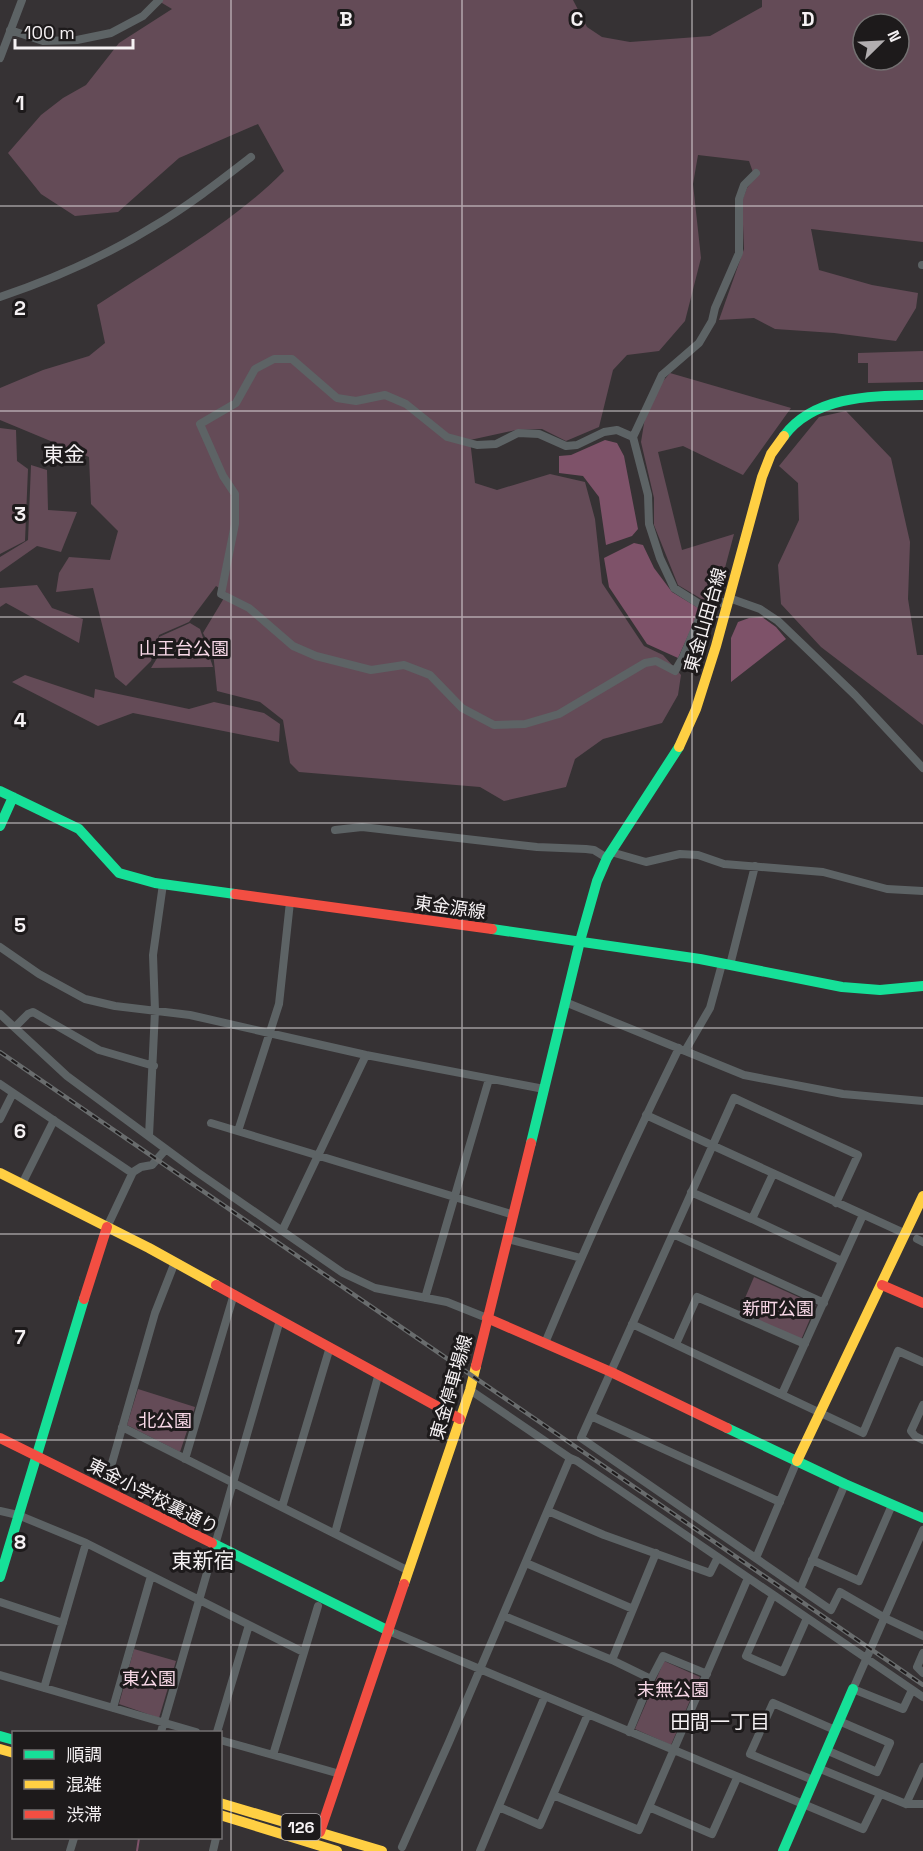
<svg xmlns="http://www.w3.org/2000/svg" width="923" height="1851" font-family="'Space Grotesk','Noto Sans JP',sans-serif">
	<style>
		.green { fill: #644b57; fill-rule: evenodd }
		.water { fill: #7e5269 }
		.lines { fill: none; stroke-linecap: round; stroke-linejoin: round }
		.stream { stroke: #7e5269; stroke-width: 2 }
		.street { stroke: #5d6365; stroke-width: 8 }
		.fast { stroke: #16e098; stroke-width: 10 }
		.slow { stroke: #ffcf43; stroke-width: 10 }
		.jam { stroke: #f24e42; stroke-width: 10 }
		.rail-casing { stroke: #696c6d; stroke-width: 4.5 }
		.rail { stroke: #1d1a1b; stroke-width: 2; stroke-dasharray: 7; stroke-linecap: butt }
		.grid { fill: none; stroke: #f5f1f3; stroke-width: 1.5; stroke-opacity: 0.55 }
		.labels { text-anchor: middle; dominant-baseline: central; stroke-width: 6; stroke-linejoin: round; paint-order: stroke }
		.shield { fill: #1d1a1b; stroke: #b4b0b2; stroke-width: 1.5 }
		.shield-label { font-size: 16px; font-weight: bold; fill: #f5f1f3 }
		.street-label { font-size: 18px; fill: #f5f1f3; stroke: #1d1a1b }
		.park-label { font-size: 18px; fill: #f8d8e7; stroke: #1d1a1b }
		.neighbourhood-label { font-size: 20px; fill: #f5f1f3; stroke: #1d1a1b }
		.quarter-label { font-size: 21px; fill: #f5f1f3; stroke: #1d1a1b }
		.grid-label { font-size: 20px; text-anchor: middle; font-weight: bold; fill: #f5f1f3; stroke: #1d1a1b; stroke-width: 6; stroke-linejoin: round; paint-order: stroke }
	</style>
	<rect width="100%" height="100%" fill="#363234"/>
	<!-- green -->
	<path class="green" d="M157,0H573L587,27L602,37L630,42L710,36L762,7V0H923V242L811,229L819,270L872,285L918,293L916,308L896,341L834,333L775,329L754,318L719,320L744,249L742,201L747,188L755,178L749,161L698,155L693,184L701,258L685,321L659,351L627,355L613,370L599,427L566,441L542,429L516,430L470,440L475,483L497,490L550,474L585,482L595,519L602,583L644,646L663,655L681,675L678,695L662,723L603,739L575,759L566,787L504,801L480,787L299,772L290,763L283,720L260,702L217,691L213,652L203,633L227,593L216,586L189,622L159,635L151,661L126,686L115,677L93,588L56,592L59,573L69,557L110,560L118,531L91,504L89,457L0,420V388L43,370L89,356L105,343L97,305C159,264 233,223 284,171L258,124L179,158L118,212L75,216L41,194L8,153L41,115L63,98L86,85L119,43L172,9ZM863,24H899V60H863Z
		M923,351V382L868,383V363H858V353Z
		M670,373L791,408L743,475L683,446L658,452L682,550L734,534L718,594L705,601L678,585L654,525V498L641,442L648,399Z
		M846,411L891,458L910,542L908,599L917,655H923V725L821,647L781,604L778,565L799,520L798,483L779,466L819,417Z
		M0,428L16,430L17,461L28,469L25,541L0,554Z
		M31,465L47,470L48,510L77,512L61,552L37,546L0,572V557L28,540Z
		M37,585L52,608L83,619L79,643L6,603L0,607V588Z
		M190,623L200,629L213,667L151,668L159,655V637Z
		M25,675L94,698L95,689L189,709L214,702L264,713L280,724L279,742L133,713L98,726L12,682Z
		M754,1277L816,1305L801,1340L739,1312Z
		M138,1389L195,1407L180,1452L127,1425Z
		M134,1649L176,1661L159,1718L119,1704Z
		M664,1661L700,1677L671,1745L635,1729Z"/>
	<!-- water -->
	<path class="water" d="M605,440L617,443L624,456L638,529L632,536L606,545L599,497L583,476L559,473V456L571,455Z
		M634,543L643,545L654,568L672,592L700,609L678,658L647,644L609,587L604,558Z
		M762,617L776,627L786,639L731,682V638L738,622L749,618Z"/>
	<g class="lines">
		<!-- stream -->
		<path class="stream" d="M137,1851L139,1838"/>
		<!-- street -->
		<path class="street" d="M10,30L43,41L77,40L111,33L143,16L159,0
			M0,58L22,0
			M922,265H923
			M0,297C53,279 106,256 154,226C188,206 220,181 251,157
			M633,437L617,430L604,432L577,445L566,446L539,434L518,433L496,444L477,445L447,437L406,404L385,395L356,401L337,398L292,359H274L255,369L236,403L200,424L223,476L235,494V524L221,594L249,608L293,646L316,656L371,670L404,665L430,675L462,708L494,725L525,724L559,714L645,663L656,661L675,671L683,657L704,607
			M729,598L760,609L778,621L855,695L923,768
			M728,601L704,607L674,588L660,558L649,524L648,495L633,437L662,375L699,343L712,321L715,308L739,253V199L744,185L756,173
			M335,830L362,827L537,847L586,849L594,850L607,858
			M611,852L646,862L680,854L698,855L724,864L823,872L887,889L923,891
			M0,947L39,974L85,999L115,1006L190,1015L366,1055L544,1089
			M730,965L755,866
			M565,1002L744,1075L843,1094L923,1101
			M0,1014L67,1076L197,1172L343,1273L375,1288L447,1302L487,1318
			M15,1027L28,1014L33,1012L99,1050L154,1066
			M685,1051L710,1008L722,964
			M0,1084L132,1173
			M646,1115L906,1234
			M0,1119L13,1093
			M211,1123L514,1215
			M238,1131L279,1004L290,902
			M149,1136L155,1011L153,955L163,884
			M22,1184L54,1120
			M691,1192L752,1219L773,1174
			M836,1203L858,1155L734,1098L581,1438L831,1610L840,1592L885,1618L923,1636
			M752,1219L842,1261
			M107,1227L133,1172L141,1167L152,1165L166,1149
			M282,1231L366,1055
			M673,1234L824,1303
			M508,1239L581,1258
			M917,1239L923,1242
			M425,1298L489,1079
			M632,1324L863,1433L898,1351L923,1362
			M545,1343C587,1243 631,1145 679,1048
			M676,1344L697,1297L805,1344
			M470,1390L570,1458L577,1461L923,1697
			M782,1394L863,1215
			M923,1405L911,1431L915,1436L923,1440
			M591,1416L780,1502
			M122,1427L409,1571
			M185,1459L234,1294
			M108,1477L155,1313L175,1262
			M282,1507L330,1347
			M0,1511L18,1515L86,1543L303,1652
			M548,1511L604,1535L710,1573L718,1557
			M335,1533L379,1373
			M756,1558L797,1461
			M812,1560L859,1581L892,1505
			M526,1563L633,1609
			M800,1589L845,1484
			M773,1595L746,1656L783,1672L807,1618
			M0,1602L63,1623
			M504,1616L612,1660L651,1679L629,1732
			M389,1631L863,1829L880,1794
			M923,1653L917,1667L923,1673
			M612,1660L656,1553
			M0,1675L196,1732
			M651,1679L663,1656L707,1674
			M44,1688L86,1543
			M912,1690L903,1709L853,1689L923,1530
			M113,1708L151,1576
			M161,1732L280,1320
			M217,1732L249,1625
			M220,1740L340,1774
			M826,1750L877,1772L890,1743L839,1721
			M273,1755L318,1606
			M818,1768L906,1804H923
			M813,1780L750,1754L773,1703L835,1730
			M553,1795L639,1830L748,1578
			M906,1804L923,1767
			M499,1807L540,1825L588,1714
			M649,1807L712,1834L737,1778
			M402,1847L449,1742L570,1458
			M70,1851L74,1838
			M213,1851L216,1838
			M480,1851L545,1696"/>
		<!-- fast -->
		<path class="fast" d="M784,436C815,394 876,396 923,395
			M0,791L79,829L119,873L155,883L235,894
			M0,826L13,797
			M492,929L700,959L842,987L880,990L923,986
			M531,1143L580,941L597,881L607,858L679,747
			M727,1428L845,1484L923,1518
			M212,1543L389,1631
			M0,1577L84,1299
			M0,1736L14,1740
			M783,1851L853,1689"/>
		<!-- slow -->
		<path class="slow" d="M679,747L696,709L716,646L762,477L771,454L784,436
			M0,1173L149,1248L216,1285
			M797,1461L923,1196
			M404,1584L470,1390L476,1366
			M0,1749L14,1753
			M220,1803L382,1851
			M220,1815L337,1851"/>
		<!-- jam -->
		<path class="jam" d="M235,894L492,929
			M216,1285L460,1419
			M882,1285L923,1303
			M84,1299L107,1227
			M487,1318L611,1372L727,1428
			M476,1366L531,1143
			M0,1438L212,1543
			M320,1832L404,1584"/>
		<!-- rail casing -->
		<g class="rail-casing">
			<path id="rail" d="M0,1052L923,1685"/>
		</g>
		<!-- rail -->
		<use href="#rail" class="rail"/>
	</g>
	<!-- grid -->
	<path class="grid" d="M231,0V1851M462,0V1851M692,0V1851M0,206H923M0,411H923M0,617H923M0,823H923M0,1028H923M0,1234H923M0,1440H923M0,1645H923"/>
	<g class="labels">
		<!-- shield labels -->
		<rect class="shield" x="281.5" y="1814" width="39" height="26" rx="4.5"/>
		<g class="shield-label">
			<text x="301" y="1827">126</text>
		</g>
		<!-- street labels -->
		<g class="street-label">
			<text transform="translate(705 620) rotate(-74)">東金山田台線</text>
			<text transform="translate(450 907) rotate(8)">東金源線</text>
			<text transform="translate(451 1387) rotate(-74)">東金停車場線</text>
			<text transform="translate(153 1496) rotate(27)">東金小学校裏通り</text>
		</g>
		<!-- park labels -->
		<g class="park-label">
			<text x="184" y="648">山王台公園</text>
			<text x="778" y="1308">新町公園</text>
			<text x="165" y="1420">北公園</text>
			<text x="149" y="1678">東公園</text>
			<text x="673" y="1689">末無公園</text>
		</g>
		<!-- neighbourhood labels -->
		<g class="neighbourhood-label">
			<text x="720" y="1722">田間一丁目</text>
		</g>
		<!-- quarter labels -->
		<g class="quarter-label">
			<text x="64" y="454">東金</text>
			<text x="203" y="1560">東新宿</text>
		</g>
	</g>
	<g class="grid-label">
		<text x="346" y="26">B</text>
		<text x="577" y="26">C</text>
		<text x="808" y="26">D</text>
		<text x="20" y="110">1</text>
		<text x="20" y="315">2</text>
		<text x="20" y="521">3</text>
		<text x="20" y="727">4</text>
		<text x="20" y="932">5</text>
		<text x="20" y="1138">6</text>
		<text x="20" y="1344">7</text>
		<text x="20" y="1549">8</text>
	</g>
	<!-- legend -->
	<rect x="12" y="1731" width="210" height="108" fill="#1d1a1b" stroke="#737071" stroke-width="1.5"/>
	<rect x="24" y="1750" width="30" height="9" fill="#16e098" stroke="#737071" stroke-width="1.5"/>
	<text x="66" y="1761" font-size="18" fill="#f5f1f3">順調</text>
	<rect x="24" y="1780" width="30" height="9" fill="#ffcf43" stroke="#737071" stroke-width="1.5"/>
	<text x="66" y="1791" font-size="18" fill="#f5f1f3">混雑</text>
	<rect x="24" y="1810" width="30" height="9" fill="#f24e42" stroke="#737071" stroke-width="1.5"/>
	<text x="66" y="1821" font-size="18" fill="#f5f1f3">渋滞</text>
	<!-- north arrow -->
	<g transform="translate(881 42) rotate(66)"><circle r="28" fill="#1d1a1b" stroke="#737071" stroke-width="1.5"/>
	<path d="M0-4.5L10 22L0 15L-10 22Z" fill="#b2aeb0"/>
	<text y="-9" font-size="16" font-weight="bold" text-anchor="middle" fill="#f5f1f3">N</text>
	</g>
	<!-- scale -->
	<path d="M15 39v9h118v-9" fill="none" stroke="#f5f1f3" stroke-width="3"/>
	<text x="24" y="39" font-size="18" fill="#f5f1f3" stroke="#1d1a1b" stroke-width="4.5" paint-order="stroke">100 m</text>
</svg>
